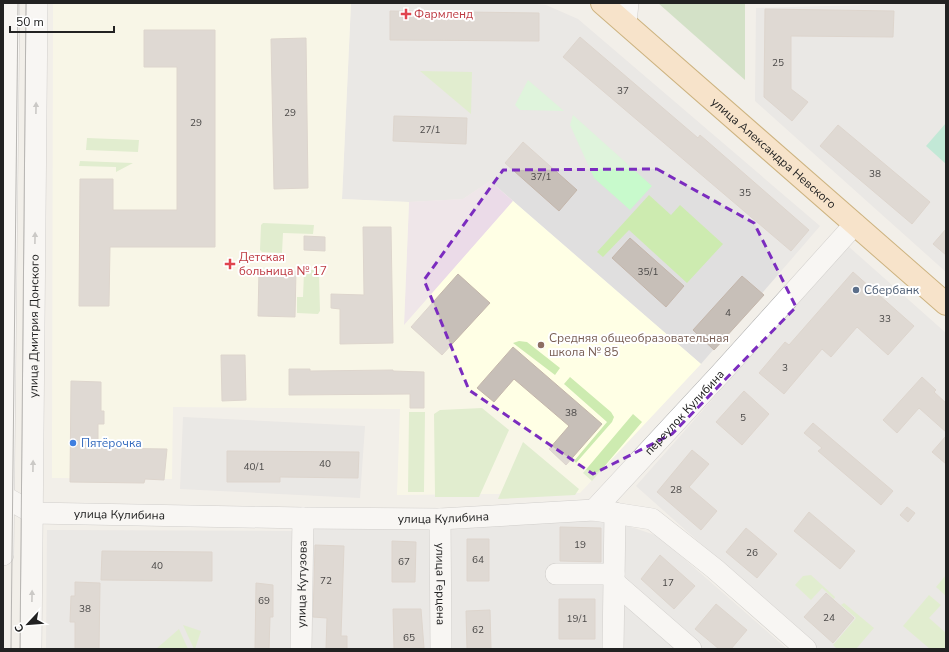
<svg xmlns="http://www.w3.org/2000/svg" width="949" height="652" font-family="'Nunito Sans',sans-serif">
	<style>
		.residential { fill: #e0dfdf }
		.industrial { fill: #ebdbe8 }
		.education { fill: #ffffe5 }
		.grass { fill: #cdebb0 }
		.forest { fill: #add19e }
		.park { fill: #c8facc }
		.pitch { fill: #88e0be }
		.building { fill: #c7bfb8; stroke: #c4b6ab }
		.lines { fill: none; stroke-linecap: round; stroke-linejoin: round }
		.minor-casing { stroke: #a9a9a9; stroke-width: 22 }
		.major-casing { stroke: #a06b00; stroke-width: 24 }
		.minor { stroke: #fff; stroke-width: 21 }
		.major { stroke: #fcd6a4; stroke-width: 22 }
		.tram { stroke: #707070; stroke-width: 1 }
		.oneway { fill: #9c9c9c }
		.marked { fill: none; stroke: #7b2cbf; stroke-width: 3; stroke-dasharray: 8 5; stroke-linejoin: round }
		.health-dot { fill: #e0444e; stroke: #fff; stroke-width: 1.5 }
		.service-dot { fill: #5c6f8a; stroke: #fff; stroke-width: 1.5 }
		.education-dot { fill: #8d6e63; stroke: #fff; stroke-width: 1.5 }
		.shop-dot { fill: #3f7fe0; stroke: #fff; stroke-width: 1.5 }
		.labels { text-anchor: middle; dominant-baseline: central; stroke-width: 4; stroke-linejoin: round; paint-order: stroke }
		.number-label { font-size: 10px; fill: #4b4948 }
		.health-label { font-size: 12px; fill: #be3a42; stroke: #fff; text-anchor: start }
		.street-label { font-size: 12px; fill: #222; stroke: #fff }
		.service-label { font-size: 12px; fill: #4e5e75; stroke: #fff; text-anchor: start }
		.education-label { font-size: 12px; fill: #785e54; stroke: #fff; text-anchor: start }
		.shop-label { font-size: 12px; fill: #366cbe; stroke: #fff; text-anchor: start }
	</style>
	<rect width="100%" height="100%" fill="#f2efe9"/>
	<!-- residential -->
	<path class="residential" d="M351,3H526L546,5L578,19L820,226L701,364L490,181L463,199L409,202L342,199Z
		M946,3V272L755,101L756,8Z
		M848,246L946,333V649H819L636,486Z
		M183,417L365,426L360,498L180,489Z
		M607,519L658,536L787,649H448L446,524Z
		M307,524L436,527L437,649H306Z
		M47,530L294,531L293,649H46Z"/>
	<!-- industrial -->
	<path class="industrial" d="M490,181L513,201L404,326L409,202L463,199Z"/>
	<!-- education -->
	<path class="education" d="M53,3H351L342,199L409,202L404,325L513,201L701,364L580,493L397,495L400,409L173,407L172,479L52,478Z"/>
	<!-- grass -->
	<path class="grass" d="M420,71L472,72L471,114Z
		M87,138L139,140L138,152L86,150Z
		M80,161L133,163L116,172V167L79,166Z
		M649,195L671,215L680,205L723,244L687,283L629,230L603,257L597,252Z
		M263,223L314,225L313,234L283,233L282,253L262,252L260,250L261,225Z
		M307,270H317L319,273L320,311L318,314L297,313V297H303L304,272Z
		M519,341L527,342L560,368L555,375L513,343Z
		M570,377L611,412L614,417L612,422L576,463L574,461L607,422L564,384Z
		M482,408L509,430L479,497H435L434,414L440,410Z
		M409,412H425L424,492H408Z
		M633,414L642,422L592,481L583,473Z
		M523,442L579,489L575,495L498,499Z
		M811,575L835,597L834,599L822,588L811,600L795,585L803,576Z
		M946,575V596L936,587Z
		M929,595L941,605L929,618L946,633V649H930L903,626Z
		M844,603L874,628L856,649H837L833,645L856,618L841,605Z
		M183,625L201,631L195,649H194Z
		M179,629L188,649H156Z"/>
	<!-- forest -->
	<path class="forest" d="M658,3H745V80Z"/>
	<!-- park -->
	<path class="park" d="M528,80L564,111L520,110L515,105Z
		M573,115L652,186L630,210L594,178L570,125Z"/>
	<!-- pitch -->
	<path class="pitch" d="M946,123V164L926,146Z"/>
	<!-- building -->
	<path class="building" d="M765,9L894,11L893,37L791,36V89L808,102L792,121L764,97Z
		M390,11L539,13V41L390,40Z
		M144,30H215V247H110L109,306H79L80,179H113V210H177V67H144Z
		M580,37L698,138L700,135L809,230L791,251L563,57Z
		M306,38L308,188L274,189L271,39Z
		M394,116L467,118L466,144L393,141Z
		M838,125L930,202L912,224L820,146Z
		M523,142L577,190L559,211L505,163Z
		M363,227H391L393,343L340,344V309L331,308V294L364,295Z
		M946,229V255L933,244Z
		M304,236L325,237V251L304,250Z
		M630,238L684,286L666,307L612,258Z
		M259,270L296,271L295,317L258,316Z
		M853,272L914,326L888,355L857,327L831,357L822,349L784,394L759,373L785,342L789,345Z
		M458,274L490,303L442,355L411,327Z
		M742,276L764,295L714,350L693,330Z
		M513,347L602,424L566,465L549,449L569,426L514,379L494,402L477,388Z
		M221,355H245L246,400L222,401Z
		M289,369H310V371L393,370V371L424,372V408H410V394L289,395Z
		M922,377L936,390L934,392L946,403V432L919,408L897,433L883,420Z
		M71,381L101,382V411H104V424H98V448L167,449L164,480L145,479L144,483L70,482Z
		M744,391L769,414L742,445L716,422Z
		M813,423L893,491L881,505L818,451L822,448L804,433Z
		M946,436V464L932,452Z
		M692,450L709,464L689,487L717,511L701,530L657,492Z
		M227,451L359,452L358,478L280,477V482H227Z
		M907,507L915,513L908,522L900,515Z
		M809,512L855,551L840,569L794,531Z
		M560,527L601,528V562L560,561Z
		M746,528L777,554L757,578L726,552Z
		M467,539H489V581H467Z
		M392,541L416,542L415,582H392Z
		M315,545L344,546L341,636H347V649H326L327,618L313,617Z
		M102,551L212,552V581L101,580Z
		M660,555L695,586L674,609L641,579Z
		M75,582L100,583L99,649H75V622H70L71,596H75Z
		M256,583L273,585V617H270L269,649H255Z
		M826,593L854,618L833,643L804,617Z
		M559,599H595V639H559Z
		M716,604L747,630L731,649H719L695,629Z
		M393,609H421L424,648L394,649Z
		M490,610L491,649H467L466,611Z"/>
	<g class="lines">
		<!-- minor casing -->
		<g class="minor-casing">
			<g id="minor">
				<path d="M626,23L628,3"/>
				<path id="s1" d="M3,496L33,513L303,518L440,519L594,510L652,519L715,569L806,649"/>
				<path id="s2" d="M594,510L721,373L855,224"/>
				<path id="s3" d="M440,519L441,649"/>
				<path d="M3,555L9,3"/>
				<path d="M556,574H614"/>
				<path d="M614,582L691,649"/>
				<path id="s4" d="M31,649L37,3"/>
				<path id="s5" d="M301,649L303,518"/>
				<path d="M613,649L615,513"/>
			</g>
		</g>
		<!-- major casing -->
		<g class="major-casing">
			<g id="major">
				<path id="s6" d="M602,3L946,304"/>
			</g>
		</g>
		<!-- minor -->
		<use href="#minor" class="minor"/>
		<!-- major -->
		<use href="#major" class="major"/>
		<!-- tram -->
		<path class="tram" d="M11,649L18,3
			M20,649L26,3"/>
	</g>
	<!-- one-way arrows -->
	<defs><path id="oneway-solid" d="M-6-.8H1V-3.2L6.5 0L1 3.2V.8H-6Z"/></defs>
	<g class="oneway">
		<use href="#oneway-solid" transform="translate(36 108) rotate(-89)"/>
		<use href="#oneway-solid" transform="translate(35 238) rotate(-89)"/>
		<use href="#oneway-solid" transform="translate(33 466) rotate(-89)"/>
		<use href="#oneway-solid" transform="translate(32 596) rotate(-89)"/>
	</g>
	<!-- marked area -->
	<path d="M0 0H949V652H0ZM657,169L754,223L796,307L672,434L593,474L469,390L424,280L503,170Z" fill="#f2efe9" fill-opacity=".55" fill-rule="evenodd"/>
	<path class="marked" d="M657,169L754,223L796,307L672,434L593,474L469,390L424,280L503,170Z"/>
	<!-- markers -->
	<g class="health-dot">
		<path d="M404 8h4v4h4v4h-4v4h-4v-4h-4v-4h4z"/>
		<path d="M228 258h4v4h4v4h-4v4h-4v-4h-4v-4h4z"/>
	</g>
	<circle class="service-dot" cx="856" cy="290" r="4"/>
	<circle class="education-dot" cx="541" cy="345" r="4"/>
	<circle class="shop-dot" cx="73" cy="443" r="4"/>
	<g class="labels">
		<!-- number labels -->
		<g class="number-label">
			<text x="778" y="63">25</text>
			<text x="623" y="91">37</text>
			<text x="290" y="113">29</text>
			<text x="196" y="123">29</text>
			<text x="430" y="130">27/1</text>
			<text x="875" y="174">38</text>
			<text x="541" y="177">37/1</text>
			<text x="745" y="193">35</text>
			<text x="648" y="272">35/1</text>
			<text x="728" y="313">4</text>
			<text x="885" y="319">33</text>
			<text x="785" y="368">3</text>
			<text x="571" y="413">38</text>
			<text x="743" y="418">5</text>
			<text x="325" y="464">40</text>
			<text x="254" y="467">40/1</text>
			<text x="676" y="490">28</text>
			<text x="580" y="545">19</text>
			<text x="752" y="553">26</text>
			<text x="478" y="560">64</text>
			<text x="404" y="562">67</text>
			<text x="157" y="566">40</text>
			<text x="326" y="581">72</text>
			<text x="668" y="583">17</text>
			<text x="264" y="601">69</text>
			<text x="85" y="609">38</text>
			<text x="829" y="618">24</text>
			<text x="577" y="619">19/1</text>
			<text x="478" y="630">62</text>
			<text x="409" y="638">65</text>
		</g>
		<!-- health labels -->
		<g class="health-label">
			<text x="414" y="14">Фармленд</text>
			<text x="239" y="257">Детская<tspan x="239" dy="14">больница № 17</tspan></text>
		</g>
		<!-- street labels -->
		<g class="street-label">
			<text stroke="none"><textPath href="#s6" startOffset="228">улица Александра Невского</textPath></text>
			<text stroke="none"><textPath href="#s4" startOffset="323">улица Дмитрия Донского</textPath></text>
			<text stroke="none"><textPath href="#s2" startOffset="133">переулок Кулибина</textPath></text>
			<text stroke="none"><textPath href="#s1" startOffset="121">улица Кулибина</textPath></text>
			<text stroke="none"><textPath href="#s1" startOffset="445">улица Кулибина</textPath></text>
			<text stroke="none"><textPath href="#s5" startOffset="65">улица Кутузова</textPath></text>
			<text stroke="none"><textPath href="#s3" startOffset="65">улица Герцена</textPath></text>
		</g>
		<!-- service labels -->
		<g class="service-label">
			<text x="864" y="290">Сбербанк</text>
		</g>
		<!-- education labels -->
		<g class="education-label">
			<text x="549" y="338">Средняя общеобразовательная<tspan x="549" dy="14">школа № 85</tspan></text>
		</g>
		<!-- shop labels -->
		<g class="shop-label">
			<text x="81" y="443">Пятёрочка</text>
		</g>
	</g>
	<!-- border -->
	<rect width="949" height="652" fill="none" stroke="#222222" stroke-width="8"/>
	<!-- north arrow -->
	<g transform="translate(28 624) rotate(244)" stroke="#ffffff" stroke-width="3" paint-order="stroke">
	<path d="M0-3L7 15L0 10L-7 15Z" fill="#222222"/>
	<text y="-6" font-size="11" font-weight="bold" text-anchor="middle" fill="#222222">С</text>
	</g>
	<!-- scale -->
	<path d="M10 26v6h104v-6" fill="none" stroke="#222222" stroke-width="2"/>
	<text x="16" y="26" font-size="12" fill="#222222" stroke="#ffffff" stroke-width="3" paint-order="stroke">50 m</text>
</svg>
